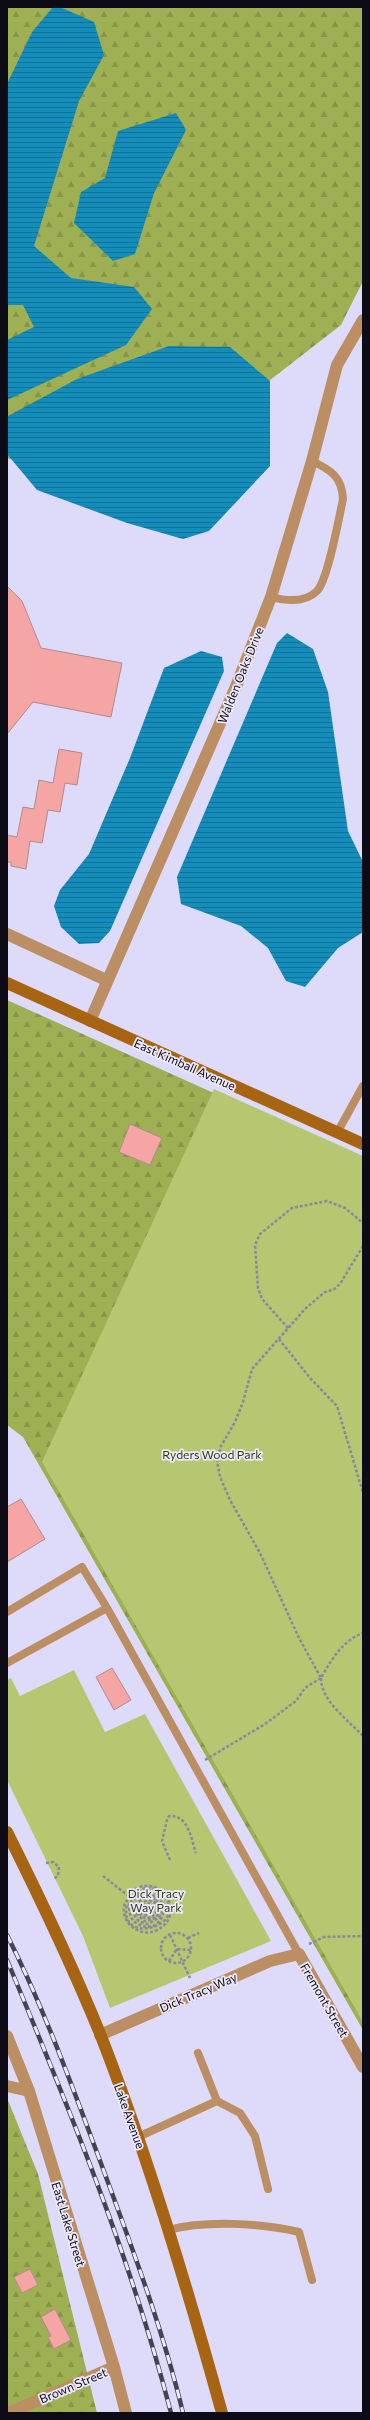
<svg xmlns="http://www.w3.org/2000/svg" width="370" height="2420" font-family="Commissioner,sans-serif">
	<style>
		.forest { fill: url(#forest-firs) }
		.park { fill: #b6c771 }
		.water { fill: url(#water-rules) }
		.building { fill: #f4a5a4; stroke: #af8c8b }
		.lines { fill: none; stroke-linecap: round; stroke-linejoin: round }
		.path { stroke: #8a879e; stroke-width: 2.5; stroke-dasharray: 3 2; stroke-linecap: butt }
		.lane { stroke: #bb8e63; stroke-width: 8 }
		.street { stroke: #bb8e63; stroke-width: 12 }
		.secondary { stroke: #a76513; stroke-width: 12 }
		.rail-casing { stroke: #454352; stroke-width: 4.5 }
		.rail { stroke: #ece9fc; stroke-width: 3; stroke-dasharray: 9; stroke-linecap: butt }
		.labels { text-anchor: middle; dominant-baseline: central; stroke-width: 3.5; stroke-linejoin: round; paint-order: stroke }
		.street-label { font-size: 12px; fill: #0d0b15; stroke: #ece9fc }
		.park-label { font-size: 12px; fill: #313811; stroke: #ece9fc }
	</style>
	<defs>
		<pattern id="forest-firs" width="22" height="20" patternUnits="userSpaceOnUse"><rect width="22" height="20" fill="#9eaf54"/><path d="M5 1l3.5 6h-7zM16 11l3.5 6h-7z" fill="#879548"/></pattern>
		<pattern id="water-rules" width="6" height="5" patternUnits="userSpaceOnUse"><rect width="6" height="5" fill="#148dbb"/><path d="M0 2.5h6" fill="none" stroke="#117197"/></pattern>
	</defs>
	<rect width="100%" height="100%" fill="#dedaf9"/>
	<!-- forest -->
	<path class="forest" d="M7,7H363V281L341,325L117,499L7,458Z
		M7,1000L363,1160V2030L23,1437L7,1425Z
		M7,2098L38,2174L97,2413H7Z"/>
	<!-- park -->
	<path class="park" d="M214,1089L363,1156V2022L42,1462Z
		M74,1670L105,1732L145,1714L271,1941L110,2008L83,1936L7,1780V1680L11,1678L20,1696Z"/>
	<!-- water -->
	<path class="water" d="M53,7H60L94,22L104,55L79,101L34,246L71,278L134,287L152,309L126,345L7,400V340L34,327L23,305H7V84L32,32Z
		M176,113L186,130L154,193L135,254L113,261L74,223L81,192L105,178L118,131Z
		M169,346L230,347L270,381V466L209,531L183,539L127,523L37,490L7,454L8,416L77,379Z
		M287,633L313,649L328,692L348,831L363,862V932L338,948L305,987L286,981L268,948L241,926L181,904L177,877L277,643Z
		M201,651L222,657L224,671L110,931L99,943L79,944L61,927L54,906L60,890L89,854L130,758L164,668Z"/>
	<!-- building -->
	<path class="building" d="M7,586L22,601L41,648L122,663L111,717L33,702L7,734Z
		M59,749L82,753L77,785L65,783L60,812L48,810L42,843L30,841L26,869L11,866V862H7V835L17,837L23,807L34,809L39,780L53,783Z
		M130,1124L162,1138L150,1165L119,1152Z
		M21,1499L45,1539L7,1562V1507Z
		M112,1668L131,1700L114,1710L96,1677Z
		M30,2269L38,2285L22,2293L14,2277Z
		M55,2309L71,2340L54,2349L48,2337L51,2336L41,2317Z"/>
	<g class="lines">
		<!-- path -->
		<path class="path" d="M363,1246L340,1284L333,1290L325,1292L306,1308L252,1369L243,1402L235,1422L221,1446L217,1461L220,1477L230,1500L260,1553L299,1638L321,1678C332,1659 342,1641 363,1633
			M288,1328L262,1299L258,1288L255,1245L260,1234L292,1208L327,1201L345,1208L363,1223
			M279,1339L310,1378L337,1406L363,1493
			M321,1678C321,1701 348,1720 363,1736
			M205,1760L265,1724L296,1701L305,1688L321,1678
			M170,1860L162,1841L167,1820L169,1816C189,1815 191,1839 196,1853
			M46,1863L53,1862L59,1867L58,1876L53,1879
			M103,1876L131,1898C135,1895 139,1891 145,1891C174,1887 167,1937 140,1925C130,1921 129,1913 129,1904H127C117,1949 195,1924 161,1893C150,1883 141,1890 130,1894L129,1893C161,1868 188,1915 157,1930C149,1934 141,1933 134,1928C125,1923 121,1910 126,1901H131C135,1912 132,1922 148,1924L160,1917L162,1903L151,1894H141L135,1899L136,1904L139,1906L150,1903L154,1908L150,1915H146L139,1912L142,1917L151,1918L157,1911C157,1896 146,1901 138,1902L144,1897L156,1899L160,1911L156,1918L144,1921L136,1913L139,1910L146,1909
			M161 1948a15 15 0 1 1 30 0a15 15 0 1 1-30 0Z
			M170,1935L190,1978
			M188,1938L199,1933
			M309,1944L324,1937L363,1936
			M169,1961L177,1949L191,1950"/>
		<!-- lane -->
		<path class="lane" d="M271,597C286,601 305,603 317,591C328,580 339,517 343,499C342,477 331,470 312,461
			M337,1133L363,1086
			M7,1612L82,1567L107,1608
			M7,1663L107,1608L299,1954
			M198,2053L217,2101L240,2113L255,2136L268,2189
			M138,2137L217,2101
			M168,2230C206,2220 260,2223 299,2232L312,2280"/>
		<!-- street -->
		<path class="street" d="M7,934L106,980
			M90,1021L235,689L271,597L312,461L337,365L363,320
			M100,2035L270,1961L299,1954L363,2067
			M7,2036L29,2091L114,2367L126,2413
			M7,2086L29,2091
			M9,2413L114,2367"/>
		<!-- secondary -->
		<path class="secondary" d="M7,983L363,1144
			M7,1832C40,1898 73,1967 101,2036C149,2159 187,2286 222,2413"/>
		<!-- rail casing -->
		<g class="rail-casing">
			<path id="rail" d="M7,1935C43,2006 71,2083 99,2158C130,2242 162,2326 183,2413
				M7,1960C69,2108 131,2258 171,2413"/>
		</g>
		<!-- rail -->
		<use href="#rail" class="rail"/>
	</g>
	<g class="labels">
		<!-- street labels -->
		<g class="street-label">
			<text transform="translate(240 675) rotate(-68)">Walden Oaks Drive</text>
			<text transform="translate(185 1064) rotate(24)">East Kimball Avenue</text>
			<text transform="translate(198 1992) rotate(-23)">Dick Tracy Way</text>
			<text transform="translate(325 2000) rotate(60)">Fremont Street</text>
			<text transform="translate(130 2116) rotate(70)">Lake Avenue</text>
			<text transform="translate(69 2224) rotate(73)">East Lake Street</text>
			<text transform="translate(73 2385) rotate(-23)">Brown Street</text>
		</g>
		<!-- park labels -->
		<g class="park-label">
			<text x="212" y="1454">Ryders Wood Park</text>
			<text x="156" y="1893">Dick Tracy<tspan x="156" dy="14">Way Park</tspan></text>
		</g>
	</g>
	<!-- border -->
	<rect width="370" height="2420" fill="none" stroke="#0d0b15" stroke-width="16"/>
</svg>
